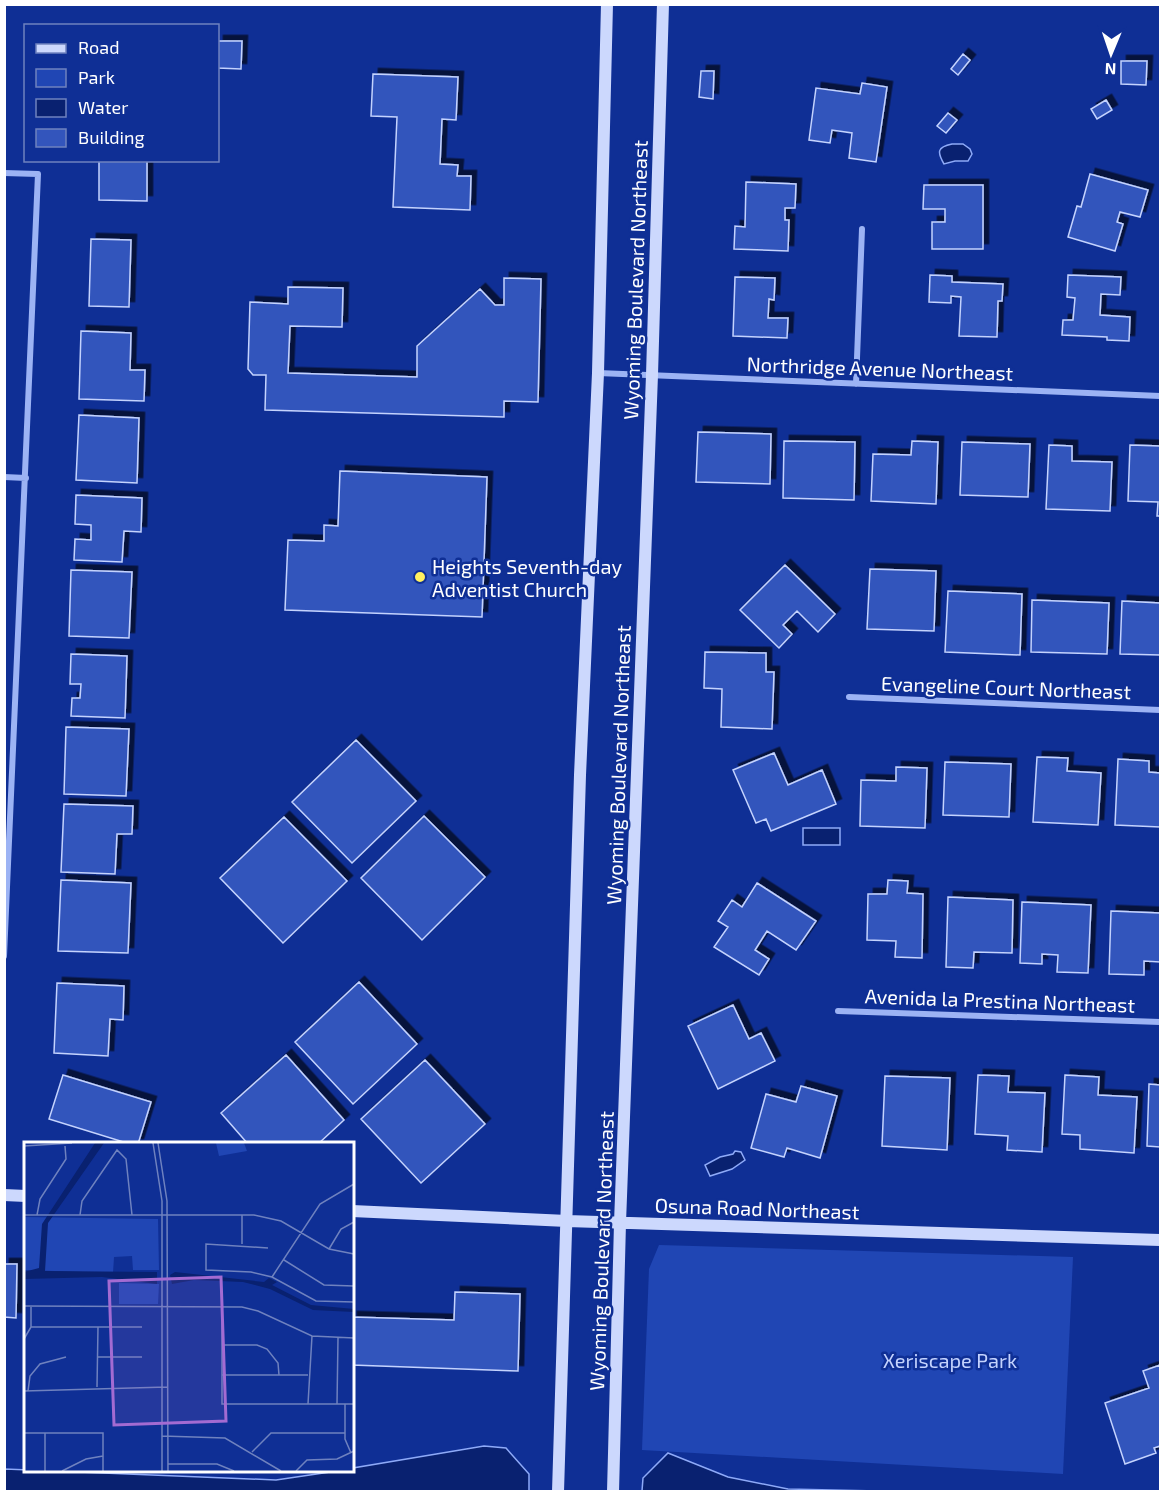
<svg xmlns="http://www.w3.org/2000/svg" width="1165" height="1496" font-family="'Exo 2',sans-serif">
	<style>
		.green { fill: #2046b4 }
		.water { fill: #092170; stroke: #8eaaf8; stroke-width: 1.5 }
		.building { fill: #3355bc; stroke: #c4d3fe; stroke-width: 1.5; filter: url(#shadow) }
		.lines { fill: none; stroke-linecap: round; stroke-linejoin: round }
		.street { stroke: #9cb3f4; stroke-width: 6 }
		.secondary { stroke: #ccd8fd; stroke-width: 12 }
		.poi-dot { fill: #fff060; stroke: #0f2f95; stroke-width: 2 }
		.labels { text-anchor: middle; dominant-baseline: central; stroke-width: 5; stroke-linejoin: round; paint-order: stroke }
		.street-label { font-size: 20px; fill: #fff; stroke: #0f2f95 }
		.poi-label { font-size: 20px; fill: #fff; stroke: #0f2f95; text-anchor: start }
		.park-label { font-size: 20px; fill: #c4d3fe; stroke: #0f2f95 }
		.inset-road { fill: none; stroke: #6f82bf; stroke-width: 1.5 }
		.view { fill: #a36bd2; fill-opacity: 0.15; stroke: #a36bd2; stroke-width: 3 }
		.inset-edge { fill: none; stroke: #fff; stroke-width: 3 }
	</style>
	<defs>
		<filter id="shadow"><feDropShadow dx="5.5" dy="-5.5" stdDeviation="0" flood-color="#0009"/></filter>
	</defs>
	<rect width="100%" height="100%" fill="#0f2f95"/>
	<!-- green -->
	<path class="green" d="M659,1245L1073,1257L1063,1474L642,1450L649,1269Z"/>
	<!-- water -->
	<path class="water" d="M952,144H963L970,149L972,154L968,161H955L944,164C937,152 937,147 952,144Z
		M803,828H840V845H803Z
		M735,1151L741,1152L745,1160L732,1169L710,1176L705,1165L720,1157L733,1154Z
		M484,1446L506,1448L529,1474V1491H5V1469L276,1480L337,1471L352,1470L353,1468Z
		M668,1453L728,1477L788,1489L878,1491H642L643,1478Z"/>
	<!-- building -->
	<path class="building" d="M218,41H242L241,69L218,68Z
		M963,54L970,60L958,75L951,69Z
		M1121,61H1147L1146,85L1121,84Z
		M701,71H714L713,99L699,97Z
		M373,74L458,77L456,120L442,119L440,164L458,165L457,176H471L470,210L393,207L397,117L371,116Z
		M862,83L887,87L876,162L849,158L852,133L832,130L830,143L809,140L816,88L860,94Z
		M1106,100L1112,110L1097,119L1091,109Z
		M948,113L957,120L946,133L937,126Z
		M99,160H147V201L99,200Z
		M1090,174L1148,190L1140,217L1120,212L1117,222L1123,224L1115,251L1068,237L1077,206L1081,207Z
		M746,182L796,184L795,208H785V220H789L788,251L734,249L735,226L745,227Z
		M924,185H983V249H932V222H945V209H923Z
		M91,239L131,240L129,307L89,306Z
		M930,275L952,276V282L1003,284L1002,301H998L997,337L959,336L961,297L951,296V303L929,302Z
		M1068,275L1121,277L1120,295L1101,294L1100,315L1130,317L1129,341L1107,340V337L1062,335L1063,320H1073L1075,298L1067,297Z
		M735,277L775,278L774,300L769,299L768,318H788L787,338L733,336Z
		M504,278L541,279L538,402L504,401V417L265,410L266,375H253L248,369L250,302L288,304V287L343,288L342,327L290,326L288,373L417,377V346L480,289L495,305H504Z
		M81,331L131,333L130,370H145L144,401L79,399Z
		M79,415L139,418L137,483L76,480Z
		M698,432L771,434L770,484L696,482Z
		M784,441L855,442L854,500L783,498Z
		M912,441L938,442L936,504L871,501L873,454L911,455Z
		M962,442L1030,444L1028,497L960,495Z
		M1049,445L1072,446V461L1112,462L1110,511L1046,509Z
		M1130,445L1160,446V516H1157L1158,502L1128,501Z
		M340,471L487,477L482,617L285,610L288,540L324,541V525L338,526Z
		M76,495L142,498L141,532L124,531L122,562L74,560L75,539L91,540V525L75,524Z
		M785,565L835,614L818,632L797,611L783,625L792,634L779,648L740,610Z
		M870,569L936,571L934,631L867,629Z
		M71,570L132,572L129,638L69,636Z
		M948,591L1022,594L1020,655L945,652Z
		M1032,600L1109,603L1107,654L1031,652Z
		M1122,601L1160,603V655L1120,654Z
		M705,652L766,653V672H774L772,729L721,727L722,689L704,688Z
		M71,654L127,656L125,718L71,716L72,698H80L81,684H70Z
		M66,727L129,729L126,796L64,794Z
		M356,740L416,801L352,863L292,802Z
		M774,753L788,785L822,770L836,804L771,831L766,819L756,823L733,770Z
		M1037,757L1068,758L1067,771L1101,773L1098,825L1033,822Z
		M1118,759L1149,761V772L1160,773V827L1115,825Z
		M945,762L1011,764L1009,817L943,815Z
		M896,767L927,768L925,828L860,826L861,780L896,781Z
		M64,804L133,806L132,834H117L115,874L61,872Z
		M424,816L485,877L422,940L361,878Z
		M284,817L347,881L283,943L220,878Z
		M61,880L131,883L128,953L58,951Z
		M888,880L908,881L907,893L923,894L922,958L895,957L896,941L867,940L868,894H887Z
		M757,883L816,921L796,950L767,931L755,950L769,959L759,975L714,947L728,927L718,921L732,900L742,907Z
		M948,897L1013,900L1012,953L974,952L973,968L946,967Z
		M1022,902L1091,905L1088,973L1057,972L1058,955L1042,954V964L1020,963Z
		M1111,911L1160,913V962L1144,961V975L1109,974Z
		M359,982L417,1044L353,1104L295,1042Z
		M57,983L124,986L123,1020L110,1019L108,1056L54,1053Z
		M733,1005L749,1039L761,1033L775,1061L718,1089L688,1026Z
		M286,1055L344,1120L318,1144H248L221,1113Z
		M425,1060L485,1124L421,1183L361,1119Z
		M63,1075L151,1102L138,1144H130L49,1119Z
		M978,1075L1009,1076L1008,1092L1045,1093L1042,1152L1007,1150L1008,1136L975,1134Z
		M1065,1075L1099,1077L1098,1095L1137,1097L1134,1153L1080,1149V1135L1062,1134Z
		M885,1076L950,1078L947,1150L882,1146Z
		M1149,1084L1160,1085V1147L1147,1146Z
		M801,1086L837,1096L820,1158L787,1148L784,1157L751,1148L766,1094L796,1102Z
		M4,1264H17L16,1318L4,1317Z
		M455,1292L520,1294L518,1371L352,1365V1317L454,1320Z
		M1160,1365V1446L1154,1448L1156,1453L1125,1464L1105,1403L1149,1388L1143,1371Z"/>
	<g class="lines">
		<!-- street -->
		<path class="street" d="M4,173L38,174L4,956
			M598,373L1160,396
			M856,384L862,229
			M4,477L26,478
			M849,697L1160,710
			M838,1011L1160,1022"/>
		<!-- secondary -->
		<path class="secondary" d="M4,1195L26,1196
			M352,1211L567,1221L1160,1240
			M558,1492L580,775L598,373L607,4
			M613,1492L620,1223L652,375L663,4"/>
	</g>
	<!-- markers -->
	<circle class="poi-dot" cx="420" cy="577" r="6"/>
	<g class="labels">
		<!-- street labels -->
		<g class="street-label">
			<text transform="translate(635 280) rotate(-88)">Wyoming Boulevard Northeast</text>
			<text transform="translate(880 368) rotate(2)">Northridge Avenue Northeast</text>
			<text transform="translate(1006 687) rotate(2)">Evangeline Court Northeast</text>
			<text transform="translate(618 765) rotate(-88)">Wyoming Boulevard Northeast</text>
			<text transform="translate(1000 1000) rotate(2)">Avenida la Prestina Northeast</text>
			<text transform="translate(757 1208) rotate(2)">Osuna Road Northeast</text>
			<text transform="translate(601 1251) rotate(-88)">Wyoming Boulevard Northeast</text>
		</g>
		<!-- poi labels -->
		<g class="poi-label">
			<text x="432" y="566">Heights Seventh-day<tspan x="432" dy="23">Adventist Church</tspan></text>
		</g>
		<!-- park labels -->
		<g class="park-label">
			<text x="950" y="1360">Xeriscape Park</text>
		</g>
	</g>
	<!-- overview -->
	<g transform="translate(24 1142)">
		<rect width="330" height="330" fill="#0f2f95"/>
		<path d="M192,1H220L223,9L195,14ZM0,75L134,77L135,128H109L108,114L90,115L89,131L0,128ZM95,141L135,142L134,162H95Z" fill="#2046b4"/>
		<path d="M71,1H80L24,81L21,129L133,130V142L78,135L0,137V130L15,126L18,82ZM151,130L240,140L245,136L253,140L248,143L287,163L330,167V170L289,168L246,147L219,140L170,138L148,142L146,133Z" fill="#092170"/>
		<path class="inset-road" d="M129,1L138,59V329M134,1L143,59L144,329M0,4L48,1M0,73H230L257,79L305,107L330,112M13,73L16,57L42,17L41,4M56,73L58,59L93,8L102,17L108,73M218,102V73M244,106L182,102V128L227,130L248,135L292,159L330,160M305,107L317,87L330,80M260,118L300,143L330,144M248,135L296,62L330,42M0,164L218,165L234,169L288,194L330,196M198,164V262H330M7,185H118M0,197L7,185V164M198,203H233L243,207L254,221L255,233M73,215H118M198,233H284M73,245L74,185M0,249L143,245M4,249L6,234L16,222L42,215M284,262L288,194M313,262L314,196M321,262V297L327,311M0,291H79V329M138,294L201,296L257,329M228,310L247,291H321M144,322H193L210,329M21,329V291M38,329L62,317L79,314M272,329L283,318L313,317L330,309"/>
		<path class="view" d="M197,135L202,279L90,283L85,139Z"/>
		<rect width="330" height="330" class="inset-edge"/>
	</g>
	<!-- border -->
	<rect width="1165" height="1496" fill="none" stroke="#ffffff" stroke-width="12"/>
	<!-- legend -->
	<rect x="24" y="24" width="195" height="138" fill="#0f2f95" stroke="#6f82bf" stroke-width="1.5"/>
	<rect x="36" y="44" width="30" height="9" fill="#ccd8fd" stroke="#6f82bf" stroke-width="1.5"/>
	<text x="78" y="54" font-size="18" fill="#ffffff">Road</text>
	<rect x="36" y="69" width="30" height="18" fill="#2046b4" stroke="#6f82bf" stroke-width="1.5"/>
	<text x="78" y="84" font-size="18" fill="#ffffff">Park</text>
	<rect x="36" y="99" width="30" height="18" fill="#092170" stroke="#6f82bf" stroke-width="1.5"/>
	<text x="78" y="114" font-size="18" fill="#ffffff">Water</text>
	<rect x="36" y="129" width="30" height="18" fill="#3355bc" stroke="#6f82bf" stroke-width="1.5"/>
	<text x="78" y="144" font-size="18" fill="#ffffff">Building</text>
	<!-- north arrow -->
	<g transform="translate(1111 54) rotate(182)" stroke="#0f2f95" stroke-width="4.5" paint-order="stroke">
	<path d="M0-4.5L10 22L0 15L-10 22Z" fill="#ffffff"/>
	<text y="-9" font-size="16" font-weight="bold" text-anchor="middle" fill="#ffffff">N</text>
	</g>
</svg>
